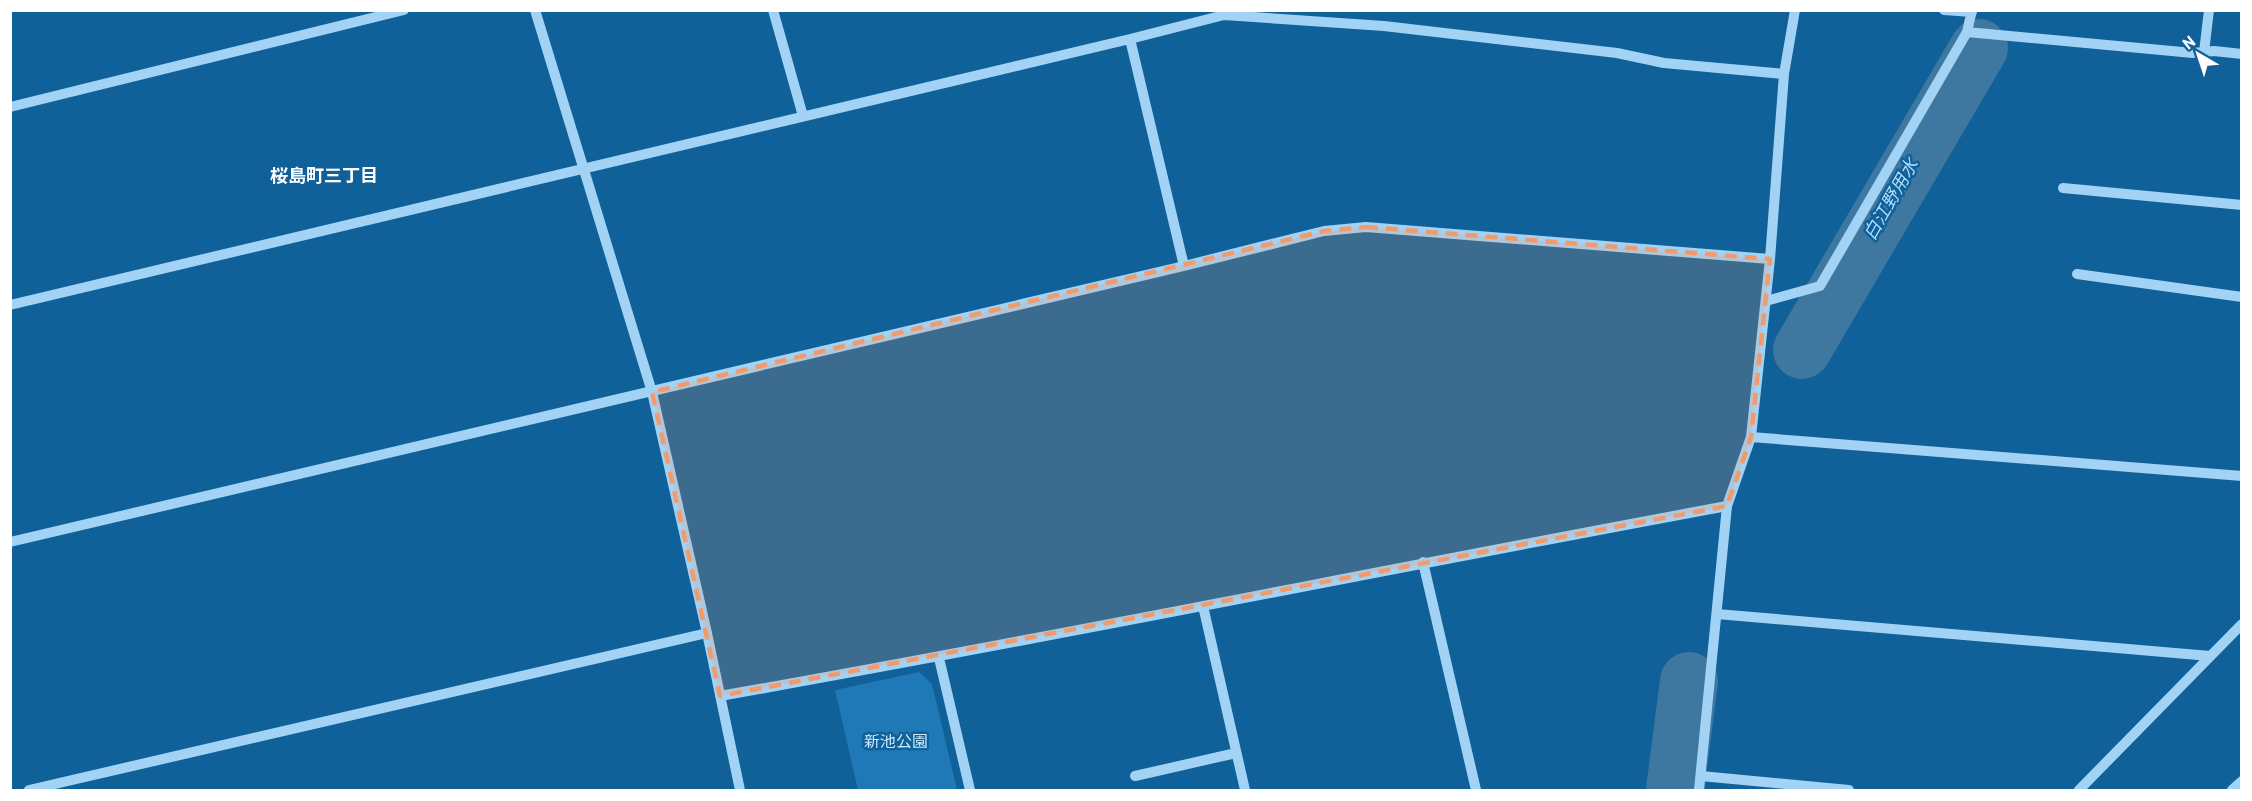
<svg xmlns="http://www.w3.org/2000/svg" width="2252" height="801" font-family="Barlow,'Noto Sans JP',sans-serif">
	<style>
		.green { fill: #1f79b6 }
		.lines { fill: none; stroke-linecap: round; stroke-linejoin: round }
		.river { stroke: #3e77a0; stroke-width: 58 }
		.minor { stroke: #a2d3f4; stroke-width: 10 }
		.marked { fill: #f19b6d; fill-opacity: 0.2; stroke: #f19b6d; stroke-width: 4.5; stroke-dasharray: 12 8; stroke-linejoin: round }
		.labels { text-anchor: middle; dominant-baseline: central; stroke-width: 5; stroke-linejoin: round; paint-order: stroke }
		.park-label { font-size: 16px; fill: #cae9fe; stroke: #106099 }
		.neighbourhood-label { font-size: 18px; font-weight: bold; fill: #fff; stroke: #106099 }
		.water-label { font-size: 18px; font-style: italic; fill: #aedcfb; stroke: #106099 }
	</style>
	<rect width="100%" height="100%" fill="#106099"/>
	<!-- green -->
	<path class="green" d="M919,672L932,684L957,790H858L835,690Z"/>
	<g class="lines">
		<!-- river -->
		<path class="river" d="M1802,350L1979,48
			M1675,790L1689,681"/>
		<!-- minor -->
		<path class="minor" d="M535,10L652,392L707,633L740,790
			M773,10L803,116
			M1944,10L1972,12
			M1967,32L2193,53L2214,51L2242,54
			M1130,39L1184,266
			M2204,52L2209,10
			M10,107L404,10
			M2063,188L2242,205
			M2077,274L2242,297
			M1766,301L1820,286L1967,32L1972,10
			M10,305L1130,39L1224,15L1384,26L1617,53L1664,63L1784,74
			M1751,437L2242,476
			M10,542L1184,266L1324,231L1366,227L1770,259
			M1423,562L1476,790
			M1203,606L1245,790
			M1717,614L2210,656
			M939,658L970,790
			M720,696C1056,637 1391,568 1727,506
			M1135,776L1236,753
			M1701,776L1849,790
			M29,790L707,633
			M1699,790L1727,506L1751,437L1770,259L1784,74L1795,10
			M2079,790L2242,624
			M2232,790L2242,781"/>
	</g>
	<!-- marked area -->
	<path class="marked" d="M1366,227L1770,259L1751,437L1727,506L720,696L652,392L1324,231Z"/>
	<g class="labels">
		<!-- park labels -->
		<g class="park-label">
			<text x="896" y="740">新池公園</text>
		</g>
		<!-- neighbourhood labels -->
		<g class="neighbourhood-label">
			<text x="324" y="175">桜島町三丁目</text>
		</g>
		<!-- water labels -->
		<g class="water-label">
			<text transform="translate(1890 199) rotate(-60)">白江野用水</text>
		</g>
	</g>
	<!-- border -->
	<rect width="2252" height="801" fill="none" stroke="#ffffff" stroke-width="24"/>
	<!-- north arrow -->
	<g transform="translate(2198 54) rotate(321)" stroke="#106099" stroke-width="4.5" paint-order="stroke">
	<path d="M0-4.5L10 22L0 15L-10 22Z" fill="#ffffff"/>
	<text y="-9" font-size="16" font-weight="bold" text-anchor="middle" fill="#ffffff">N</text>
	</g>
</svg>
